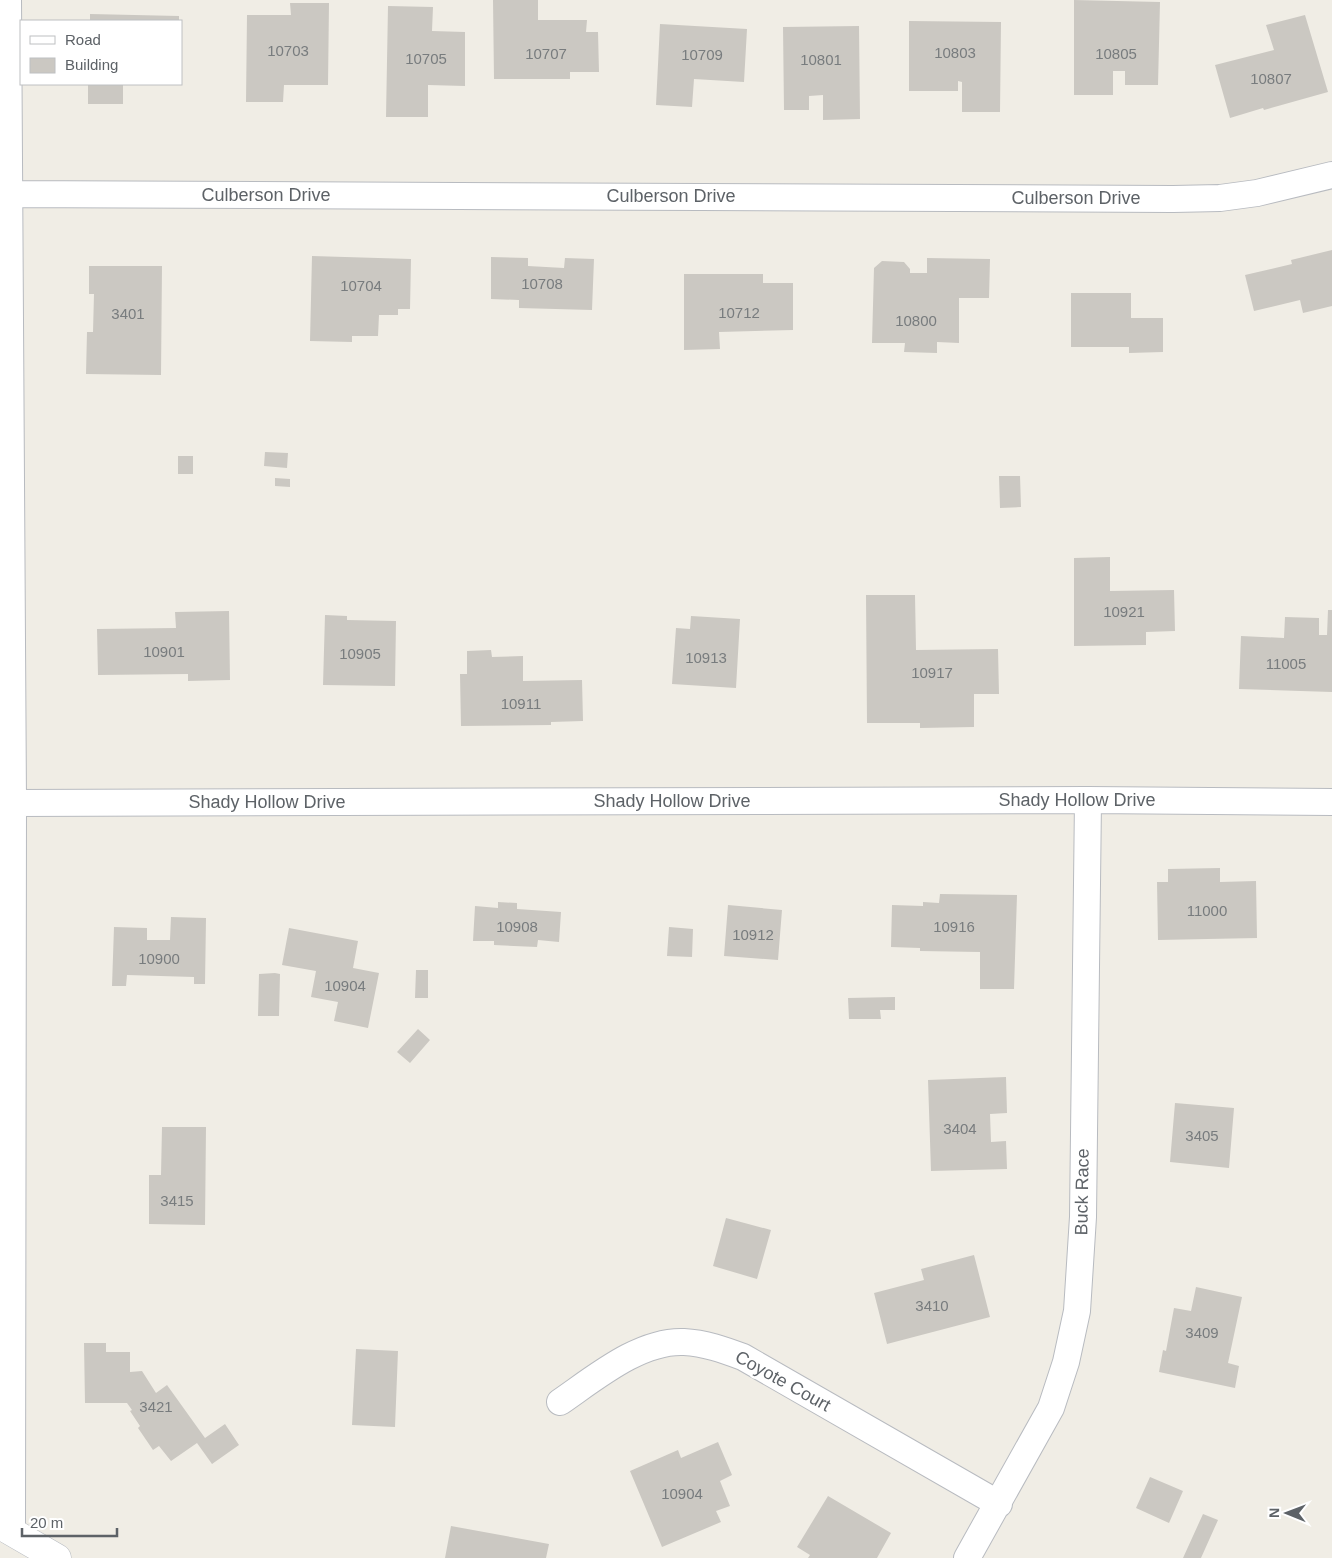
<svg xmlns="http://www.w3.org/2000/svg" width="1332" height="1558" font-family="Helvetica,sans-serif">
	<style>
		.building { fill: #cbc8c2 }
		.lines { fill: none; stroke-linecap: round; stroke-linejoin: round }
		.minor-casing { stroke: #b8bbc0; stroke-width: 28 }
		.secondary-casing { stroke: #b7bbc0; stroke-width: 29 }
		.minor { stroke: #fff; stroke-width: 26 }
		.secondary { stroke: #fff; stroke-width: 28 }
		.labels { text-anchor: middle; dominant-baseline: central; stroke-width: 5; stroke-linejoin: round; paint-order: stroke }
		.number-label { font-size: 15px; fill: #787c7e }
		.street-label { font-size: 18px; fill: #5d6267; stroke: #fff }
	</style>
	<rect width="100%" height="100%" fill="#f0ede5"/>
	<!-- building -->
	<path class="building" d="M493,0H538V20H587L586,32H598L599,72H570V79H494Z
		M1074,0L1160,2L1158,85H1125V71H1113V95H1074Z
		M290,3H329L328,85H284L283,102H246L247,15H291Z
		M388,6L433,7L432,31L465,32V86L428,85V117H386Z
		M90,14L179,16V21H90Z
		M1305,15L1328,92L1264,110L1263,108L1230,118L1215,65L1274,50L1266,25Z
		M909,21L1001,22L1000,112H962V82L958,81V91H909Z
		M660,24L747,29L744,82L694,79L692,107L656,105Z
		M859,26L860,119L823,120V95L809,96V110H784L783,27Z
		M88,84H123V104H88Z
		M1332,250V306L1303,313L1300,300L1254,311L1245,275L1292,264L1291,260Z
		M312,256L411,259L410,309H398V315H379L378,336H352V342L310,341Z
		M491,257L528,258V266L564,268L565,258L594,259L592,310L519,308V300L491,299Z
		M927,258L990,259L989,298H959V343L937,342V353L904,352L905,343H872L874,268L882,261L904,262L910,269V273H927Z
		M89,266H162L161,375L86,374L87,332H93L94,294H89Z
		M684,274H763V283H793V330L719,332L720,349L684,350Z
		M1071,293H1131V318H1163V352L1129,353V347H1071Z
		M265,452L288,453L287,468L264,466Z
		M178,456H193V474H178Z
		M999,476H1020L1021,507L1000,508Z
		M275,478L290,479V487L275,486Z
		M1110,557V591L1174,590L1175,631L1146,632V645L1074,646V558Z
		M866,595H915L916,650L998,649L999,694H974V727L920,728V723H867Z
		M1328,610H1332V692L1239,689L1241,636L1284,638L1285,617L1319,618V635H1327Z
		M229,611L230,680L188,681V674L98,675L97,629L176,628L175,612Z
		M325,615L347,616V620L396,621L395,686L323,685Z
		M691,616L740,619L736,688L672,684L676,628L690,629Z
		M491,650L492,657L523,656V681L582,680L583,721L551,722V725L461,726L460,674H467V651Z
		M1220,868V882L1256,881L1257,938L1158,940L1157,882H1168V869Z
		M940,894L1017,895L1014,989H980V952L920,951V948L891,947L892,905L923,906V902L939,903Z
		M498,902L517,903V909L561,912L559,942L538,940L537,947L494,945V941H473L475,906L498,908Z
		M728,905L782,910L778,960L724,956Z
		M171,917L206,918L205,984H194V977L127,975L126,986H112L114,927L147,928V940H170Z
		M669,927L693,929L692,957L667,956Z
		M289,928L358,941L353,968L379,973L368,1028L334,1021L338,1002L311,997L316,971L282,965Z
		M416,970H428V998H415Z
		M275,973L280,974L279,1016H258L259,974Z
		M895,997V1010H880L881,1019H849L848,998Z
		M418,1029L430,1040L410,1063L397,1052Z
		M1006,1077L1007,1113L990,1114L991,1142L1006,1141L1007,1169L931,1171L928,1080Z
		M1175,1103L1234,1108L1229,1168L1170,1162Z
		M162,1127H206L205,1225L149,1224V1175H161Z
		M726,1218L771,1230L757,1279L713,1266Z
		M974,1255L990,1317L887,1344L874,1293L924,1280L921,1269Z
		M1196,1287L1242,1297L1228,1363L1239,1366L1235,1388L1159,1372L1163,1350L1166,1351L1174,1308L1191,1311Z
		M84,1343H106V1352H130V1372L142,1371L156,1393L167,1385L205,1438L225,1424L239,1445L212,1464L197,1443L171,1461L159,1446L153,1450L138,1428L140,1426L130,1411L132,1410L127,1403H85Z
		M356,1349L398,1351L395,1427L352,1425Z
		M718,1442L732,1475L720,1481L730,1506L716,1511L721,1522L662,1547L630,1471L678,1450L681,1458Z
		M1150,1477L1183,1491L1169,1523L1136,1508Z
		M828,1496L891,1533L877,1558H808L810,1555L797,1547Z
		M1203,1514L1218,1520L1201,1558H1183Z
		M451,1526L549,1544L546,1558H445Z"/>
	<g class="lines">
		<!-- minor casing -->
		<g class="minor-casing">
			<path id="minor" d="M8,0L13,803L12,1532
				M0,194L1173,199L1220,198L1257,193L1332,175
				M13,803L1088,800L1332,802
				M560,1402C595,1378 640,1340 684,1342C705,1343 724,1350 743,1357L999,1504
				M967,1558L1051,1408L1066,1362L1077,1311L1083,1217L1088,800"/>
		</g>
		<!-- secondary casing -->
		<g class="secondary-casing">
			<path id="secondary" d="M0,1525L57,1558"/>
		</g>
		<!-- minor -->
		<use href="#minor" class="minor"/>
		<!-- secondary -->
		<use href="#secondary" class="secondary"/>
	</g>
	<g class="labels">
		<!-- number labels -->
		<g class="number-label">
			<text x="288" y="50">10703</text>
			<text x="955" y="52">10803</text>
			<text x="546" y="53">10707</text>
			<text x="1116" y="53">10805</text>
			<text x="702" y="54">10709</text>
			<text x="426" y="58">10705</text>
			<text x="821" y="59">10801</text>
			<text x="1271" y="78">10807</text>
			<text x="542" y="283">10708</text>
			<text x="361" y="285">10704</text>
			<text x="739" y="312">10712</text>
			<text x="128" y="313">3401</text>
			<text x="916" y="320">10800</text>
			<text x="1124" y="611">10921</text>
			<text x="164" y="651">10901</text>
			<text x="360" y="653">10905</text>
			<text x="706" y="657">10913</text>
			<text x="1286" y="663">11005</text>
			<text x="932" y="672">10917</text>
			<text x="521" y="703">10911</text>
			<text x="1207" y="910">11000</text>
			<text x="517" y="926">10908</text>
			<text x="954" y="926">10916</text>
			<text x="753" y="934">10912</text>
			<text x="159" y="958">10900</text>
			<text x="345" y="985">10904</text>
			<text x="960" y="1128">3404</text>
			<text x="1202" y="1135">3405</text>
			<text x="177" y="1200">3415</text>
			<text x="932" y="1305">3410</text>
			<text x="1202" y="1332">3409</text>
			<text x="156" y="1406">3421</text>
			<text x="682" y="1493">10904</text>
		</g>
		<!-- street labels -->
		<g class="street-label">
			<text x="266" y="195">Culberson Drive</text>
			<text x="671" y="196">Culberson Drive</text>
			<text x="1076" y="198">Culberson Drive</text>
			<text x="1077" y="800">Shady Hollow Drive</text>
			<text x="672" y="801">Shady Hollow Drive</text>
			<text x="267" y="802">Shady Hollow Drive</text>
			<text transform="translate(1082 1192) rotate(-89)">Buck Race</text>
			<text transform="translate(783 1381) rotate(29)">Coyote Court</text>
		</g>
	</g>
	<!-- legend -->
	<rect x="20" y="20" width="162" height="65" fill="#ffffff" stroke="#bec0c2"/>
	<rect x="30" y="36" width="25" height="8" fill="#ffffff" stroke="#bec0c2"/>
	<text x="65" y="45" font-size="15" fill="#5d6267">Road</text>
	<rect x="30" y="58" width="25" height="15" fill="#cbc8c2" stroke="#bec0c2"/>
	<text x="65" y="70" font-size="15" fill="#5d6267">Building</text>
	<!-- north arrow -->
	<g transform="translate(1287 1513) rotate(271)" stroke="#ffffff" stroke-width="4" paint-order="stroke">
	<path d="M0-4L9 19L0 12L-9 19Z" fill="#5d6267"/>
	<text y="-8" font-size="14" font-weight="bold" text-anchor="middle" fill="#5d6267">N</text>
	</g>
	<!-- scale -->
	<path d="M22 1528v8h95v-8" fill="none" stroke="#5d6267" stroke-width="2.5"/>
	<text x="30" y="1528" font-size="15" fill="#5d6267" stroke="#ffffff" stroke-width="4" paint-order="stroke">20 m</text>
</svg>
